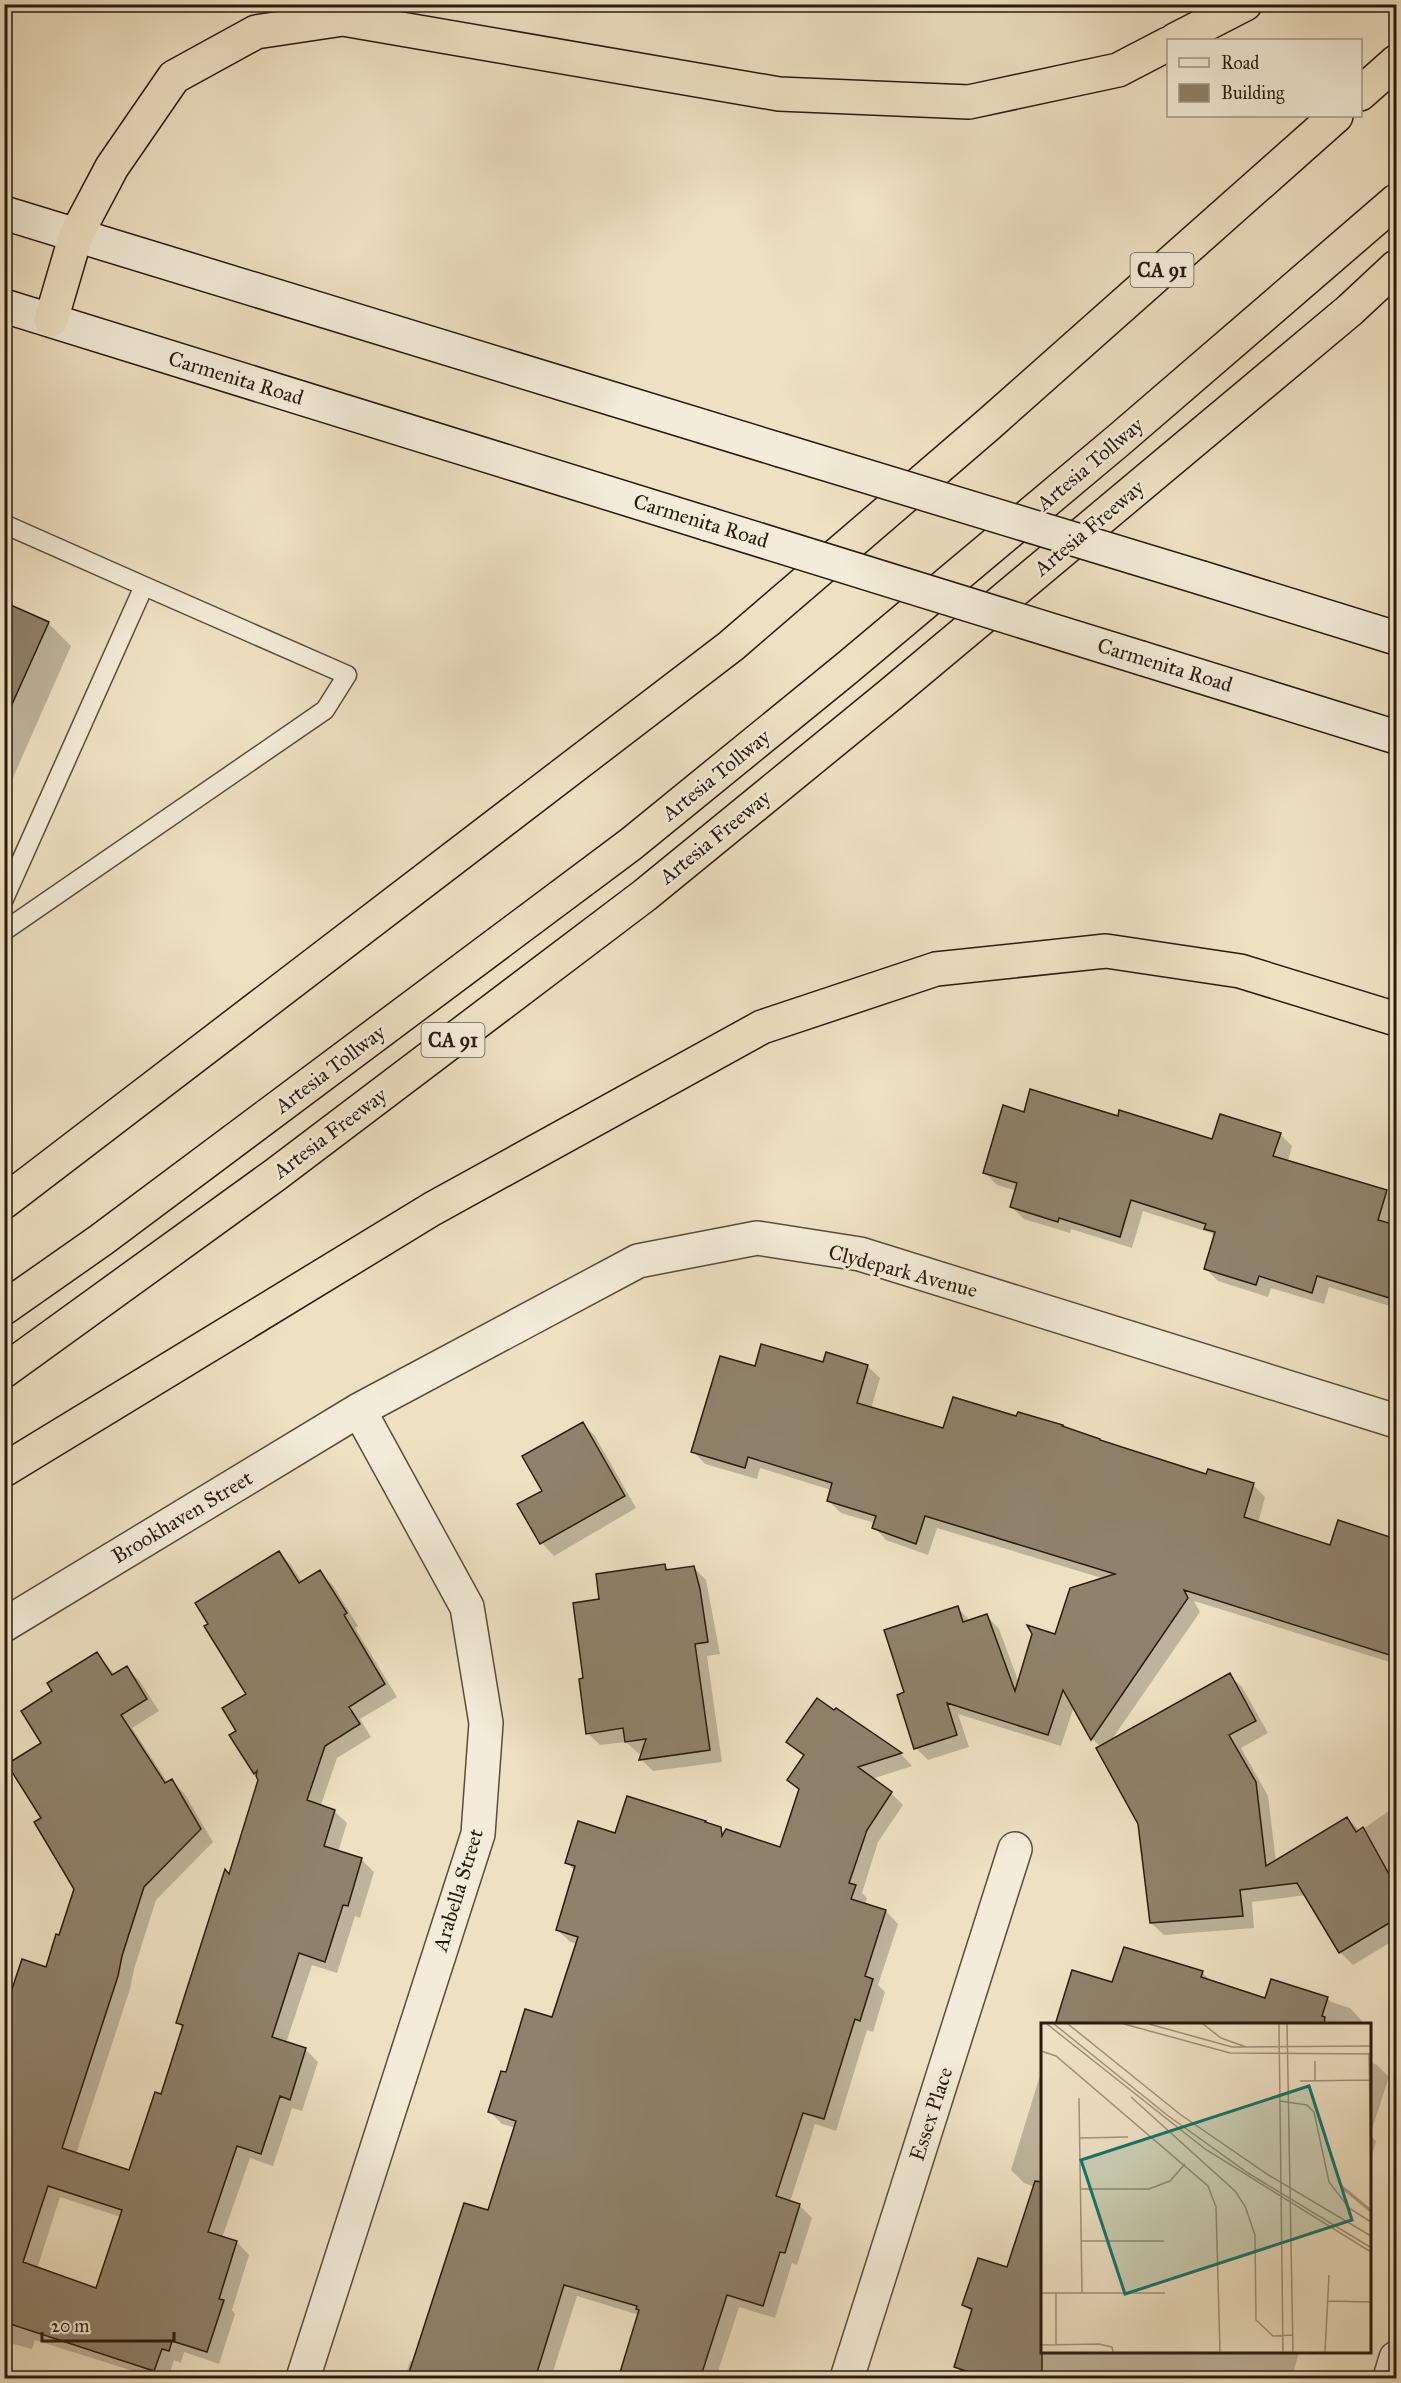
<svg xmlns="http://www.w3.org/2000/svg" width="1401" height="2383" font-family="'IM FELL Great Primer',serif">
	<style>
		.shadow { fill: #0003; fill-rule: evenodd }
		.building { fill: #8f826b; stroke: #291b0c; stroke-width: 1.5; fill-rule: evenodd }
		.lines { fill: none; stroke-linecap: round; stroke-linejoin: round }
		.service-casing { stroke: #5a4c3a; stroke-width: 21 }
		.minor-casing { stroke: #5a4c3a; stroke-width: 36 }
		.secondary-casing { stroke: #291b0c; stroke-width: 36 }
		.motorway-casing { stroke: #291b0c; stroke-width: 36 }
		.service { stroke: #f4ecd8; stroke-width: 18 }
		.minor { stroke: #f4ecd8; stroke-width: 33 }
		.secondary { stroke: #f4ecd8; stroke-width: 33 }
		.motorway { stroke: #eee1c3; stroke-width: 33 }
		.secondary-bridge-casing { stroke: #291b0c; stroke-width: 36; stroke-linecap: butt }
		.secondary-bridge { stroke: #f4ecd8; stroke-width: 33 }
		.labels { text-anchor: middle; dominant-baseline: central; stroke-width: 5; stroke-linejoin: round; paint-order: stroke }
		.shield { fill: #f4ecd8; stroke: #665a49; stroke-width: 1.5 }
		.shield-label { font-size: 20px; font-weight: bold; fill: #291b0c }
		.street-label { font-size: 21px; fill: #291b0c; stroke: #f4ecd8 }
		.inset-river { fill: none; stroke: #ab9e85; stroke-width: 3 }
		.inset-road { fill: none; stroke: #9f927a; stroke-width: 1.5 }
		.view { fill: #0f766e; fill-opacity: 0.15; stroke: #0f766e; stroke-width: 3 }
		.inset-edge { fill: none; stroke: #291b0c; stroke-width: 3 }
	</style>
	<rect width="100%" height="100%" fill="#eee1c3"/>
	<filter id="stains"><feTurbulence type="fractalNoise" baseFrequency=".00333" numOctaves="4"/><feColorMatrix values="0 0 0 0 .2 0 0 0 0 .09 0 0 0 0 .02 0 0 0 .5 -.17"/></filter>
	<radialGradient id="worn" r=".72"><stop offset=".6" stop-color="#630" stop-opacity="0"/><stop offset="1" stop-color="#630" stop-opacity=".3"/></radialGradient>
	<!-- shadow -->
	<path class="shadow" d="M4,604L48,623L71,646L4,798Z
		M1025,1114L1119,1118L1213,1141L1280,1134L1292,1146L1288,1161L1386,1191L1396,1201V1308L1329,1287L1324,1304L1271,1288L1268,1297L1218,1281L1205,1268L1215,1237L1211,1233L1143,1211L1132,1248L1071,1229L1070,1233L1024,1219L1011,1207L1017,1191L997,1185L984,1172Z
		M824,1364L867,1366L880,1378L871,1409L943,1430L1017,1418L1065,1429L1207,1476L1253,1485L1265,1497L1258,1523L1331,1547L1339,1522L1396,1540V1683L1390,1676L1393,1663L1194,1601L1200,1612L1110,1742L1229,1675L1242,1687L1268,1733L1241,1748L1268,1796L1276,1862L1347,1818L1360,1831L1396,1806V1939L1353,1965L1340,1952L1306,1895L1252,1902L1254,1928L1164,1935L1151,1923L1140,1824L1101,1747L1092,1739L1074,1706L1061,1746L958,1714L969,1747L928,1760L916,1748L906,1694L957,1607L970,1621L987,1616L999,1629L1019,1683L1105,1579L937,1528L928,1555L886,1540L874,1527L875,1523L841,1513L829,1501L831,1490L760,1468L757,1479L705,1464L693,1451L756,1368Z
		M582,1423L595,1436L636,1508L554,1556L542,1543L519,1505L544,1491Z
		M279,1553L291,1565L302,1582L319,1572L332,1584L358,1626L355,1628L397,1697L360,1719L371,1737L337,1758L321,1805L334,1811L347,1823L338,1852L362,1860L374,1872L360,1918L355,1916L337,1973L312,1965L286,2043L305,2049L318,2062L302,2111L292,2108L273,2166L250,2158L222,2238L237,2242L249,2255L232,2310L235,2314L219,2364L184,2352L181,2363L174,2360L168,2378H155L35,2340L32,2349L6,2342L5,2346L4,2018L47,1969L60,1937L76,1889L43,1819V1744L55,1691L97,1654L115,1675L126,1668L139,1680L159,1711L132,1728L168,1783L172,1781L184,1793L213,1842L156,1900L134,1969L130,1989L76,2154L130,2171L162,2096L184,2029L177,2022L230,1876L260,1780L231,1736L239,1732ZM60,2197L121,2217L97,2290L37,2269Z
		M665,1566L670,1571L694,1568L706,1580L720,1654L707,1656L722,1762L653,1771L641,1759L643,1753L639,1754L626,1742L600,1745L588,1733L584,1680L601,1600Z
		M836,1710L901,1754L912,1766L872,1779L891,1793L903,1805L878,1842L862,1893L867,1898L865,1905L886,1911L898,1924L878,1985L885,1992L873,2032L867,2030L836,2131L815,2124L790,2202L799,2205L812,2218L797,2265L792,2263L775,2318L739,2307L716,2378H619L639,2315L577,2296L551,2378H405L410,2361L414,2362L489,2212L516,2128L502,2124L490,2112L507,2074L553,2019L577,1944L570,1942L557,1929L575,1871L567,1863L616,1835L628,1798L705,1822L720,1829L725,1834L781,1848L799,1791L789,1780L804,1757L788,1742Z
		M1202,1972L1211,1982L1265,2000L1272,1980L1328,1999L1331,2002L1350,2008L1362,2021L1361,2024H1062L1113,1984Z
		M1370,2062L1377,2065L1389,2077L1370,2135L1376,2141L1370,2162Z
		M1042,2069V2352H1299L1292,2377L1268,2370L1265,2378H968L956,2367L972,2313L964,2305L1008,2269L1035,2187L1024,2183L1011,2170Z"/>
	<!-- building -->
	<path class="building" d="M4,602L49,622L4,722Z
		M1030,1089L1118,1116L1119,1110L1212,1139L1220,1114L1281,1133L1273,1156L1387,1190L1378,1220L1396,1225V1300L1317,1276L1312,1293L1259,1276L1256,1285L1204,1269L1215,1232L1204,1229L1206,1224L1131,1200L1120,1237L1059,1218L1058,1222L1010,1207L1017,1183L983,1173L1003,1105L1024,1112Z
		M761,1344L823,1362L826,1352L868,1365L857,1403L943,1428L953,1397L1016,1416L1018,1412L1063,1425L1062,1426L1100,1439V1440L1206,1474L1208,1469L1254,1483L1244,1517L1330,1545L1338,1520L1396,1539V1657L1184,1590L1188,1598L1091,1740L1063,1690L1048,1735L947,1703L957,1735L914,1749L897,1695L904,1692L884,1630L958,1606L963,1622L987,1614L1015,1691L1032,1634L1027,1625L1055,1634L1070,1588L1115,1574L925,1516L916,1544L872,1528L876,1516L827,1501L832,1483L748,1457L745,1468L691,1452L720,1356L755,1366Z
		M583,1422L625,1496L540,1544L517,1504L542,1491L522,1456Z
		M279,1551L299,1583L320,1570L347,1613L344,1615L385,1684L349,1707L360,1724L325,1746L307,1800L335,1810L324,1846L362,1858L348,1906L343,1905L325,1962L299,1953L272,2037L306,2048L290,2100L280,2096L261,2154L237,2146L208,2232L237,2241L219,2299L224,2300L207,2352L172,2341L169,2351L162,2349L154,2371L4,2322V2013L22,1959L46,1967L56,1934L59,1935L74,1889L34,1822L41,1818L7,1764L41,1743L21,1711L52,1691L47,1683L97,1652L112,1675L127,1666L147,1699L121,1715L165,1783L172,1779L201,1829L144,1887L122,1956L118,1976L62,2148L129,2170L155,2092L161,2094L183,2025L176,2023L225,1869L229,1874L258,1780L256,1776L257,1771L254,1774L229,1735L236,1731L222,1708L246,1694L204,1626L208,1624L195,1603ZM48,2186L122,2210L96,2288L23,2262Z
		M665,1564L666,1570L694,1566L700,1589L708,1642L695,1644L710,1750L639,1760L646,1739L625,1742L623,1728L586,1734L579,1679L583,1678L573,1603L599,1599L596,1574Z
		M1230,1673L1256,1721L1229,1735L1256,1782L1266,1866L1347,1817L1356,1832L1363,1827L1396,1887V1919L1339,1953L1297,1883L1240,1890L1243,1916L1150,1923L1138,1824L1096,1748Z
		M817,1698L834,1710L836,1708L902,1753L858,1767L892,1792L867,1830L849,1883L856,1885L851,1899L886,1910L865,1976L873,1979L860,2021L855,2019L824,2119L803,2113L776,2196L800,2204L785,2253L780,2252L763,2306L727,2295L700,2379H618L639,2310L636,2309L637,2306L564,2285L535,2379H407L464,2203L488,2210L516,2121L488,2112L501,2071L506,2072L525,2009L552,2017L578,1937L556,1930L575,1866L565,1863L578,1821L615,1833L627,1796L706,1821L705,1822L721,1827L722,1836L726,1829L780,1847L799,1789L787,1780L804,1755L786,1742Z
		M1124,1947L1203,1971L1201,1977L1265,1998L1271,1979L1328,1997L1322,2016L1325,2017L1324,2025H1055L1072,1970L1112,1982Z
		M1035,2181L1042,2182V2379H989L954,2367L972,2309L962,2305L978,2258L1007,2267Z"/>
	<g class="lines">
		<!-- service casing -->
		<g class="service-casing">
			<path id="service" d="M4,524L144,586L4,899
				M4,931L325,710L347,675L144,586"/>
		</g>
		<!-- minor casing -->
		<g class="minor-casing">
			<path id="minor" d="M4,1625L359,1410L638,1261L757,1238L860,1254L1396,1421
				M303,2378L478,1834L486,1723L467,1607L359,1410
				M847,2378L1015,1849
				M1390,2378L1396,2358"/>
		</g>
		<!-- secondary casing -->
		<g class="secondary-casing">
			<path id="secondary" d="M4,213L780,450
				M4,306L708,524
				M1202,578L1396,638
				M1141,658L1396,737"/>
		</g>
		<!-- motorway casing -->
		<g class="motorway-casing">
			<path id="motorway" d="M1175,40L1245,4
				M1360,94L1396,62
				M51,320L76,235L112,167L174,77L256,32L343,19L779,94L969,102L1118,70L1168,44
				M4,1202L731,646L989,424L1336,116
				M4,1308L101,1240L631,844L847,668L1120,439L1396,201
				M4,1371L275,1175L645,895L891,694L1350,310L1396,267
				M4,1470L432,1209L762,1027L936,969L1106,951L1240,971L1396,1019"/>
		</g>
		<!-- service -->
		<use href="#service" class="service"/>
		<!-- minor -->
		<use href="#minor" class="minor"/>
		<!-- secondary -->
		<use href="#secondary" class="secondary"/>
		<!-- motorway -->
		<use href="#motorway" class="motorway"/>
		<!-- secondary-bridge casing -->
		<g class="secondary-bridge-casing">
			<path id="secondary-bridge" d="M780,450L1202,578
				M708,524L1141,658"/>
		</g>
		<!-- secondary-bridge -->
		<use href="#secondary-bridge" class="secondary-bridge"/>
	</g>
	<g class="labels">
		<!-- shield labels -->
		<g class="shield">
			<rect x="1130.5" y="253" width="63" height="34" rx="4.5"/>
			<rect x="421.5" y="1023" width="63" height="34" rx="4.5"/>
		</g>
		<g class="shield-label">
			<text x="1162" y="270">CA 91</text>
			<text x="453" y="1040">CA 91</text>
		</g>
		<!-- street labels -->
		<g class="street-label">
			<text transform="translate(236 378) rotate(17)">Carmenita Road</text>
			<text transform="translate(1090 464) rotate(-40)">Artesia Tollway</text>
			<text transform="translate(701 521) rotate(17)">Carmenita Road</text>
			<text transform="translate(1089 528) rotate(-40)">Artesia Freeway</text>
			<text transform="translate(1165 665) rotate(17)">Carmenita Road</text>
			<text transform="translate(716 775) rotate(-39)">Artesia Tollway</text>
			<text transform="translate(715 837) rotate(-39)">Artesia Freeway</text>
			<text transform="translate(330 1069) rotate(-37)">Artesia Tollway</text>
			<text transform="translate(330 1133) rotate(-37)">Artesia Freeway</text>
			<text transform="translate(903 1271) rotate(15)">Clydepark Avenue</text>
			<text transform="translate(182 1517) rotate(-31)">Brookhaven Street</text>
			<text transform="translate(458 1890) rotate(-73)">Arabella Street</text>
			<text transform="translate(931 2114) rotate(-72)">Essex Place</text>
		</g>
	</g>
	<!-- overview -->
	<g transform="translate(1041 2023)">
		<rect width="330" height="330" fill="#eee1c3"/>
		<path class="inset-river" d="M301,164L330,188"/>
		<path class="inset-road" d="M6,1L164,126L330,229M13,1L126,92L207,150L329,224M27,1L140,92L229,153L330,213M83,1L189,30L330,31M108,1L191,24L330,23M162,1L180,15L205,24M238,1L242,329M246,1L252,329M0,28L15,33L167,163L175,184L179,329M328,30L330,153M274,38V58M259,58L328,57M90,74L194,168L204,183L214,212L215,297L232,313L252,312M38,75L41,270M239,78L266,82L273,89L288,159L308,185L330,199M39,115L87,114M39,166H108L129,158L144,141M40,218H123M0,270H124M15,270V322M286,278L330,279M0,322L58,321L71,324L72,329M284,329L288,252"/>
		<path class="view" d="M268,63L311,197L84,271L40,137Z"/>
		<rect width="330" height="330" class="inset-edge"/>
	</g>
	<!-- margin -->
	<rect width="1401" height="2383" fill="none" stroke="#eee1c3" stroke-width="24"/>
	<rect x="6" y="6" width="1389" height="2371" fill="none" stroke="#291b0c" stroke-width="3"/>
	<rect x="12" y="12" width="1377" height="2359" fill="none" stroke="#291b0c" stroke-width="1.5"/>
	<!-- legend -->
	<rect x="1167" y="39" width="195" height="78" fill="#f4ecd8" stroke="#a39886" stroke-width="1.5"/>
	<rect x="1179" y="58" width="30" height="9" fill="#f4ecd8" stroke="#a39886" stroke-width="1.5"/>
	<text x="1221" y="69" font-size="18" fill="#291b0c">Road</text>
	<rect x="1179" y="84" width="30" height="18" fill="#8f826b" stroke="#a39886" stroke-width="1.5"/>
	<text x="1221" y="99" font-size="18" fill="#291b0c">Building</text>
	<!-- scale -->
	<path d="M42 2332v9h132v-9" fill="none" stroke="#291b0c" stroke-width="3"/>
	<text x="51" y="2332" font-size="18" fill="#291b0c" stroke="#f4ecd8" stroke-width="4.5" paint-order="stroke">20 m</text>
	<rect width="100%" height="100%" filter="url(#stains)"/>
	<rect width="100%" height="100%" fill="url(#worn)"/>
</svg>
